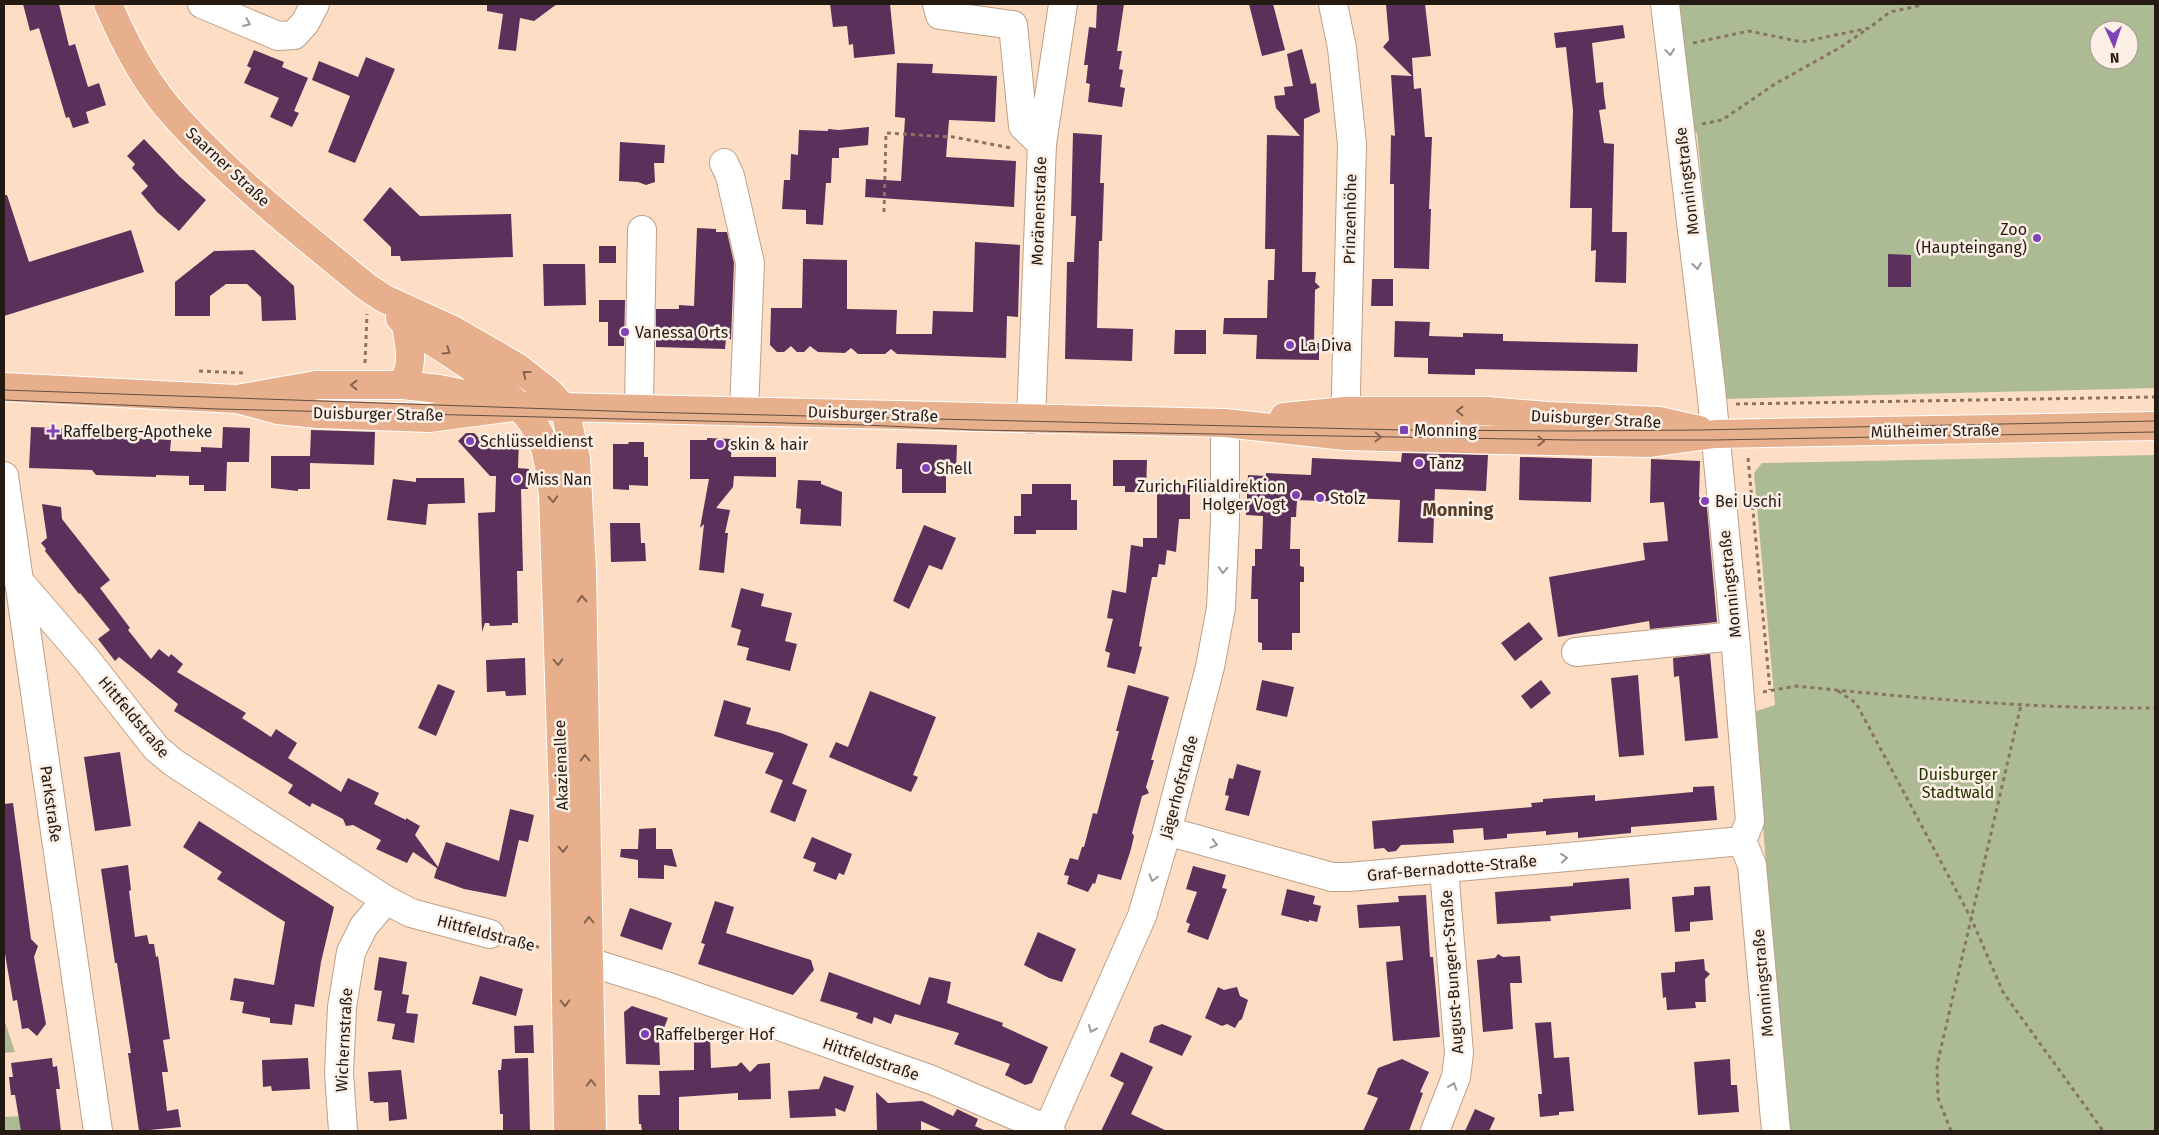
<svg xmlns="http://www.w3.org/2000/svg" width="2159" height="1135" font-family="'Fira Sans',sans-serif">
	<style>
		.green { fill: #adbb94; fill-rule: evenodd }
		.building { fill: #5b305b }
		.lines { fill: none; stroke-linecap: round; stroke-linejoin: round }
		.minor-casing { stroke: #bda087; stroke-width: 30 }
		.major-casing { stroke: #fff; stroke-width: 30 }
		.path { stroke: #897464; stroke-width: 3; stroke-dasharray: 4 4; stroke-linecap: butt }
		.minor { stroke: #fff; stroke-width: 28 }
		.major { stroke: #e8af8d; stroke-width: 28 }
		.tram { stroke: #5f4f41; stroke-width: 1 }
		.oneway { stroke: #9d9894 }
		.oneway2 { stroke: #86644f }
		.poi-dot { fill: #7f41b7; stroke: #fcefe5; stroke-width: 2 }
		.labels { text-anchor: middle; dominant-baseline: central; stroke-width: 5; stroke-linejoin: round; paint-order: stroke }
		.street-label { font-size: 16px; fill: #251a11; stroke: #fcefe5 }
		.poi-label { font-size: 16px; fill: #251a11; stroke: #fcefe5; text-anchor: start }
		.park-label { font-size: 16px; fill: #243101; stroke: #fcefe5 }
		.neighbourhood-label { font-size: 18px; font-weight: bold; fill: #573e28; stroke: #fcefe5 }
	</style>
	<rect width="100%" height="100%" fill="#fddec4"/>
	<!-- green -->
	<path class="green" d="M1671,4H2155V388L1724,399L1697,133L1683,124ZM2099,30H2129V60H2099Z
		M2155,455V1131H1787L1754,712L1775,705L1754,473L1762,463Z
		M4,1019L15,1052L4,1053Z
		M22,1116V1131H4V1117Z"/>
	<!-- building -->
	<path class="building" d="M23,4H59L69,46L75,44L88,87L99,83L106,105L86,112L89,123L73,128L69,117L66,118L39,28L30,31Z
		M487,4H557L534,21L520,18L516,51L498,49L503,14L487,11Z
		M830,4H890L895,54L854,58L853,44L849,45L847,26L833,27Z
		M1097,4H1124L1117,51H1122L1119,69L1123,70L1120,87L1125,88L1122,107L1088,102L1090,84L1086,83L1088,65H1084L1089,27L1096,28Z
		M1249,4H1273L1285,50L1262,56Z
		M1386,4H1425L1431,56L1412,58L1414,89L1421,88L1425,137H1432L1429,209H1431L1429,269L1394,268V184H1390L1391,135L1395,136L1391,75L1412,76L1383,47L1389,40Z
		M1623,25L1625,38L1592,43L1596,83L1603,82L1604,95L1606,109L1599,110L1604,143L1614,144L1612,232H1627L1626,283L1595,282L1596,250L1591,251L1592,208H1570L1573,110L1566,47L1556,48L1554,33Z
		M1302,49L1311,84L1316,83L1320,112L1304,119L1302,272H1316L1315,282L1320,287L1315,290L1314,343H1319V360L1256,359L1257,335L1223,334L1224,318H1267L1268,280H1274L1275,249H1265L1267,135L1300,136L1276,108L1274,96L1285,95L1284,87L1293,86L1287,54Z
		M254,50L284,62L282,67L308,78L294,111L299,113L292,127L270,117L279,98L244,83L251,68L247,66Z
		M366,57L395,69L355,163L328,152L350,96L312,80L319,61L358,77Z
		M897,63L933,64L932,73L997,76L995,122L949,120L946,157L1016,161L1014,207L865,197L866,179L901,181L905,118L895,117Z
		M869,127L868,145L839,148V158H832L831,183H826L823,225L806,224V210L782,209L784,180H790L791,154L798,155L799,130L828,131V129L839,130Z
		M1073,133L1102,135L1100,183H1104L1102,241H1099L1097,328L1133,329L1132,361L1065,359L1067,262H1074L1076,216H1071Z
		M144,139L179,176L206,200L179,231L157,212L141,193L148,186L132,168L135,164L127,156Z
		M620,142L665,145L664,163H654L655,182L646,185L638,182L619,181Z
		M390,187L420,216L511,214L513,257L401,261L400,256H391V247L363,220Z
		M4,195H7L29,262L131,230L144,272L4,316Z
		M697,228L716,229V232H727L734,263L731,339H726L725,349L656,347V309H679V305L694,306Z
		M975,242L1020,245L1018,317L1007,316L1006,358L897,354L891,349L885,354H858L851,348L845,353L818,352L810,346L804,352H797L791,346L784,352H777L770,345L771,308H802L803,259L847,260V309L897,310L896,334H932L933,311L973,312Z
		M599,246H616V263H599Z
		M254,250L294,286L296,320L262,321L261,297L247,284H226L210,296V316H175V282L214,251Z
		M1888,254L1911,255V287H1888Z
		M543,264H585L586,305L544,306Z
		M1372,279H1393V306H1371Z
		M599,300H625L624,346H608V322H599Z
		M1395,321L1430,322L1429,336L1463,337V333L1503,334V341L1638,344L1637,372L1475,369V375L1428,374V358L1394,357Z
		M1175,330H1206V354H1174Z
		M31,427L120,430L130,438L171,440L170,451L201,452V447L222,448L223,427L250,428L249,462H227L226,491H204V485H189V476L156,475V477L96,475L92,470L29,468Z
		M311,430L375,432L374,465L310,463V489H298V491L271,488V456H310Z
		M466,433H474L480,439L519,440L518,468L529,469L528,489H521L523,571H517L518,623H512V625L490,626L489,623H485L482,632L478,513L495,512L496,476H490L458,441Z
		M707,438L732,439L731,457H776V477L734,476L733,487L716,508L730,510L725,533H728L724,573L699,570L704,524L700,528L709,479H690V440H707Z
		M629,442H644V457H648V486L629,485V490L613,489V444H628Z
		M897,443L957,445L956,471L946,470V493H902V469H896Z
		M1402,453L1488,455L1486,491L1435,489L1433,543L1398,542L1400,500L1349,498V502L1297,500L1296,517H1291L1290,549H1300V566L1304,567V582H1300V633H1292V650H1262V643L1258,642V599H1251L1252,566H1255V549H1262L1263,516L1246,515L1248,475L1266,476V473L1311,475L1312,458L1401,462Z
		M1520,457L1592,459L1591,502L1519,500Z
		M1651,459L1700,461L1699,497H1706L1717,622L1650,629L1649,621L1558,637L1549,577L1645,560L1643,543L1668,541L1664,502L1650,503Z
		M1113,460H1147L1146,492H1125V486H1113Z
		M416,478H464L465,503L428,504L426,525L387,520L393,479L416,482Z
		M798,480L821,481V484L842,492L841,526L800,524L801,509L796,508Z
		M1032,484H1071V500H1077V530H1036V534H1014V516H1021V494H1032Z
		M1157,485H1190V519H1179L1176,552L1167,550L1165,565L1159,564L1157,577H1152L1139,646L1142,647L1135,674L1107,667L1110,653L1105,651L1113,619L1107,618L1112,590L1126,593L1131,545L1143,547V538H1157Z
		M42,504L61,507L62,519L110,580L100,588L130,628L128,630L151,659L159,649L169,657L171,654L183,664L177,672L246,713L242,718L271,737L276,729L297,743L288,758L341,792L348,778L379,793L374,804L406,820V818L420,826L415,835L438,867L446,842L499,861L510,809L534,815L528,842L519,840L506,897L464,889L434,878L437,868L413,852L407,863L376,849L381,840L353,825L346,826L343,819L312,803L310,807L288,793L293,785L174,711L178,704L119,657L115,661L98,639L110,630L80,593L79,594L45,551L46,549L41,543L47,538Z
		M610,523H640L641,543H645L646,561L611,562Z
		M924,525L956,538L942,570L929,565L909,609L893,601Z
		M741,588L764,594L761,606L792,613L785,641L797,644L790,671L746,660L749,648L737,645L741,630L731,627Z
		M1529,622L1543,639L1515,661L1501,643Z
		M1710,654L1718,738L1685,741L1679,676L1674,677L1673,658Z
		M525,658L526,695L506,696L505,691L487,692L486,660Z
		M1638,675L1644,755L1619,757L1611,678Z
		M1262,680L1294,687L1287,717L1256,710Z
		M1541,680L1551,693L1531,709L1521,696Z
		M438,684L455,691L436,736L418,728Z
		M1128,685L1169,697L1151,760H1154L1146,787L1149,793L1142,796L1132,833L1134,836L1131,849L1121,880L1098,874L1095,884L1093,883L1088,892L1067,884L1069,876L1064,875L1070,858L1078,860L1082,847H1084L1093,813L1097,814L1119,731H1116Z
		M870,691L936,717L913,775L918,777L911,792L829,757L836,742L848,747Z
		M724,700L751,708L746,724L781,733L808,744L792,784L765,773L774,753L714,736Z
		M120,752L131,826L95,831L84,757Z
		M1237,764L1261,771L1249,816L1225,810L1229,796L1225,795L1229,778L1233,779Z
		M783,780L807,790L795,822L770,812Z
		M1714,786L1717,820L1631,827V833L1578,838V832L1546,835V831L1507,834V838L1484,840L1483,828L1453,830L1454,843L1401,845L1396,851L1388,852L1384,848L1374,849L1372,821L1532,807L1531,803L1543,802V799L1595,795V801L1693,792V787Z
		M13,803L31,939L38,946L34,957L46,1024L37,1036L28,1028L22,1029L17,1000L13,1001L4,948V804Z
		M199,821L334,907L321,962L314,1007L295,1004L292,1025L270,1023V1018L242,1013L244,1002L230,1000L234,978L274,985L285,922L217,879L222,872L183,847Z
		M656,828V849H672L677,867L664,865V879L638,878V860L620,857L621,849H638L639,829Z
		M812,837L852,854L844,875L839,873L836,880L813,871L816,863L803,858Z
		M128,865L131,890L129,891L135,937L147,935L149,944H154L156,957L158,956L170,1039L163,1040L168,1072H162L167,1111L178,1109L181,1127L139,1131L128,1053H131L117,963H115L101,869Z
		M1193,866L1226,875L1222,888L1227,889L1208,940L1187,932L1190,924L1186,922L1197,892L1186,889Z
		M1629,878L1631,909L1550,916L1551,921L1497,924L1495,892L1573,886V883Z
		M1710,886L1713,920L1690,922V931L1675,932L1672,897L1694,895V887Z
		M1287,889L1315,896L1313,904L1321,906L1317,922L1309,920V922L1281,915Z
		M1426,895L1430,957H1433L1440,1037L1393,1041L1386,962L1403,960L1400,926L1359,928L1357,905L1399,902L1398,896Z
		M715,901L734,907L726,933L811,960L814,970L793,995L698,964L705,944L701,943Z
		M630,908L672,923L662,950L620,936Z
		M1038,932L1076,949L1062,982L1049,978L1024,965Z
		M1498,954L1503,957L1520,956L1522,983H1510L1513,1029L1483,1032L1477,960L1495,958Z
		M379,957L407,962L402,994L409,995L406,1013L418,1014L414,1043L392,1039L395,1024L377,1021L382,991L374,990Z
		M1704,959L1705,970L1710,974L1705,979L1706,1002H1695L1696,1008L1667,1010L1666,997L1663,998L1661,973L1675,972V962Z
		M829,972L920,1005L929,977L951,982L947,1003L1003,1023L1002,1026L1048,1047L1032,1083L1025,1085L1005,1075L1010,1064L954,1044L959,1033L895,1014L891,1024L874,1017L872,1024L856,1018L858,1013L820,1001Z
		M480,976L523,989L516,1016L472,1004Z
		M1218,987L1224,990L1237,987L1240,996L1248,1000L1242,1019L1239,1021L1235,1028L1227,1024L1222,1026L1205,1018Z
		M632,1006L668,1018L659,1040L660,1065L626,1064L624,1012Z
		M1551,1022L1554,1058L1569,1057L1574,1111L1559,1112V1115L1540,1117L1538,1094H1542L1535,1023Z
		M1162,1024L1192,1036L1182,1056L1149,1042L1154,1027Z
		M533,1025L534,1053H515L514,1026Z
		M694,1038H710L711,1068L737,1066L741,1062L750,1072L758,1064L770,1063L771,1099L738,1100V1093L679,1097V1131H642L641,1124H639L638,1095H660L659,1071L694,1070Z
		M1121,1052L1153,1067L1131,1114L1167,1131H1101L1124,1083L1110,1076Z
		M52,1058L53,1067L57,1066L60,1089H56L61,1131H21L15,1095H11L9,1077H13L11,1063Z
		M308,1058L310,1089L272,1091L271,1086L263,1087L262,1060Z
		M528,1058L530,1131H503V1114H500L498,1070H501L502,1059Z
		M1402,1059L1429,1072L1420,1092L1423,1093L1409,1131H1363L1378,1098L1367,1094L1378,1068Z
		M1730,1059L1731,1085H1737L1739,1112L1698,1115L1694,1062Z
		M401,1070L407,1119L389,1121L388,1102L374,1103L373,1101H370L368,1072Z
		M824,1076L854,1086L845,1112L835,1108L836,1116L790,1118L788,1091L819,1089Z
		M876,1092L888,1103L922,1101L953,1116L957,1109L978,1119L975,1126L986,1131H943L921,1121V1131H877Z
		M1475,1109L1495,1118L1489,1131H1465Z"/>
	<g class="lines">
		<!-- minor casing -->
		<g class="minor-casing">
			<path id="minor" d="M202,4L278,36L294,35L305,23L315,4
				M937,4L940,15L1013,25L1023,126L1042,144
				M1333,4L1342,48L1352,144L1345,433
				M1665,4L1711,389L1735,636L1750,821L1742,841L1752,865L1776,1131
				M724,163L730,176L750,263L744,410
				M639,408L642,230
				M1031,419L1042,144L1063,4
				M4,476L98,1131
				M18,580L86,659L156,748L174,763L386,900L411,913L490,934
				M1576,652L1735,636
				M1167,831L1332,877H1349L1742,841
				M567,955L663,985L932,1080L1051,1131
				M343,1131L339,1073L342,1007L351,952L364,926L386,900
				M1047,1131L1142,916L1167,831L1210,667L1221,608L1225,521V423
				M1435,1131L1456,1077L1459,1053L1444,869"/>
		</g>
		<!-- major casing -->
		<g class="major-casing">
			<path id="major" d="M108,4C124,42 148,87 177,118C234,181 302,234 368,288L385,299L453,330L517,367L550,393L562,406L567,419L576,459L582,570L592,1131
				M400,318L406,325C449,353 522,392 542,440C549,457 550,475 553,493L563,800L568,1131
				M403,385C414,361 410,351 406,325
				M4,387L237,399L316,385H403L439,389L504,402
				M237,399L278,410L318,414L429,418L520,406L1225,423L1345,436L1501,440L1650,443L1715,434L2155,426
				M1284,417L1345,411H1488L1547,416L1659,421L1699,430"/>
		</g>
		<!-- path -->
		<path class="path" d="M1693,43L1749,31L1802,42L1869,28L1890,12L1922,5
			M1702,124L1722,120L1775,84L1841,47L1866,30
			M884,212L886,133L953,137L1011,148
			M365,363L367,314
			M199,371L243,373
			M1736,404L2155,397
			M1748,458L1770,690
			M1838,691L1856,703L1971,918L2003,992L2103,1131
			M1763,692L1796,686C1915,698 2035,709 2155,708
			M512,940L542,948
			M1951,1131L1938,1098L1937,1065L2021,705"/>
		<!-- minor -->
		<use href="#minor" class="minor"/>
		<!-- major -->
		<use href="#major" class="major"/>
		<!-- tram -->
		<path class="tram" d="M4,390L639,412L1404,430L1569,431L1698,430L2155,421
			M4,400L217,409L864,425L975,430L1573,440H1714L2155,432"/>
	</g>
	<!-- one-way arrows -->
	<defs><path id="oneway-chevron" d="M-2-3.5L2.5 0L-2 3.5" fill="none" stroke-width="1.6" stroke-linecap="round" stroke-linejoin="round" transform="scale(1.25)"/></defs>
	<g class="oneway">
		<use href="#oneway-chevron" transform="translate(247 23) rotate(23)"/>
		<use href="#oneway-chevron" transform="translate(1670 52) rotate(83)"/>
		<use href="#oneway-chevron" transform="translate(1697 266) rotate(83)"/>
		<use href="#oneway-chevron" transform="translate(1223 570) rotate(93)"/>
		<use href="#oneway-chevron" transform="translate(1214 844) rotate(15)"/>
		<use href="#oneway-chevron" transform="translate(1564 858) rotate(-5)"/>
		<use href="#oneway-chevron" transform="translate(1153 878) rotate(106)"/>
		<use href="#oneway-chevron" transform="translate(1092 1029) rotate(114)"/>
		<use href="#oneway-chevron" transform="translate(1453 1086) rotate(-71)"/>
	</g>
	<g class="oneway2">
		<use href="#oneway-chevron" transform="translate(447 351) rotate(32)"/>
		<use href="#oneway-chevron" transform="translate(526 374) rotate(-142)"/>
		<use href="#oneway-chevron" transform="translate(354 385) rotate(-180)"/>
		<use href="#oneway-chevron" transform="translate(1460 411) rotate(180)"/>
		<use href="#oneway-chevron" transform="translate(1378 437) rotate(1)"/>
		<use href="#oneway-chevron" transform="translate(1541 441) rotate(1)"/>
		<use href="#oneway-chevron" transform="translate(553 499) rotate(87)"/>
		<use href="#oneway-chevron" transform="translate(582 599) rotate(-91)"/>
		<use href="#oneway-chevron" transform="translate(558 662) rotate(88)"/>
		<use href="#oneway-chevron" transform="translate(585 758) rotate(-91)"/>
		<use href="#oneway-chevron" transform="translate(563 849) rotate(89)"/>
		<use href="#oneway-chevron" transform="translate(589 920) rotate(-91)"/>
		<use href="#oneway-chevron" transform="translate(565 1003) rotate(89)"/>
		<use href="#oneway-chevron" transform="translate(591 1083) rotate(-91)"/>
	</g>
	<!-- markers -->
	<g class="poi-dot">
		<circle cx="2037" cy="238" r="5"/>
		<circle cx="625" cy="332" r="5"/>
		<circle cx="1290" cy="345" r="5"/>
		<rect x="1399" y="425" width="10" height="10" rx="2.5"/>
		<path d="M50.5 423.5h5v5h5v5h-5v5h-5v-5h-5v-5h5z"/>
		<circle cx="470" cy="441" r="5"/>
		<circle cx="720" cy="444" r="5"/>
		<circle cx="1419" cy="463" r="5"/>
		<circle cx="926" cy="468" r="5"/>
		<circle cx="517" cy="479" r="5"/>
		<circle cx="1296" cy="495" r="5"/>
		<circle cx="1320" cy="498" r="5"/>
		<circle cx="1705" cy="501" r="5"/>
		<circle cx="645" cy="1034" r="5"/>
	</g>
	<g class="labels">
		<!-- street labels -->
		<g class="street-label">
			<text transform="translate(228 167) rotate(43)">Saarner Straße</text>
			<text transform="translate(1687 181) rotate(-97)">Monningstraße</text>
			<text transform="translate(1039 211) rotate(-88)">Moränenstraße</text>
			<text transform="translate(1350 219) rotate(-89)">Prinzenhöhe</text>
			<text transform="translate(378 414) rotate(1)">Duisburger Straße</text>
			<text transform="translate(873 414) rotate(2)">Duisburger Straße</text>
			<text transform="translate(1596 419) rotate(3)">Duisburger Straße</text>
			<text transform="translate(1935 431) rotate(-1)">Mülheimer Straße</text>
			<text transform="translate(1730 584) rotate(-96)">Monningstraße</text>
			<text transform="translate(134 717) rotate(50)">Hittfeldstraße</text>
			<text transform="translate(561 765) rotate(-92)">Akazienallee</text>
			<text transform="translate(1179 787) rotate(-75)">Jägerhofstraße</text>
			<text transform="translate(51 804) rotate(82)">Parkstraße</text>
			<text transform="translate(1452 868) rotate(-5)">Graf-Bernadotte-Straße</text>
			<text transform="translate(486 933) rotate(15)">Hittfeldstraße</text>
			<text transform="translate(1452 972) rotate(-94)">August-Bungert-Straße</text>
			<text transform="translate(1763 983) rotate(-95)">Monningstraße</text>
			<text transform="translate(344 1040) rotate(-87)">Wichernstraße</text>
			<text transform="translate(871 1059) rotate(19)">Hittfeldstraße</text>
		</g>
		<!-- poi labels -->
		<g class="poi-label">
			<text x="2027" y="229" text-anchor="end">Zoo<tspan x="2027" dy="18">(Haupteingang)</tspan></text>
			<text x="635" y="332">Vanessa Orts</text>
			<text x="1300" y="345">La Diva</text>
			<text x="1414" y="430">Monning</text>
			<text x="63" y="431">Raffelberg-Apotheke</text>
			<text x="480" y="441">Schlüsseldienst</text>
			<text x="730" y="444">skin &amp; hair</text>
			<text x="1429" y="463">Tanz</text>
			<text x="936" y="468">Shell</text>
			<text x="527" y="479">Miss Nan</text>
			<text x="1286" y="486" text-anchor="end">Zurich Filialdirektion<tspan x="1286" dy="18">Holger Vogt</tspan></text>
			<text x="1330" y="498">Stolz</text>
			<text x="1715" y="501">Bei Uschi</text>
			<text x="655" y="1034">Raffelberger Hof</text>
		</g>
		<!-- park labels -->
		<g class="park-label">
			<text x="1958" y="774">Duisburger<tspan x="1958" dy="18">Stadtwald</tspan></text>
		</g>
		<!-- neighbourhood labels -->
		<g class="neighbourhood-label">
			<text x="1458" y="510">Monning</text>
		</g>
	</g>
	<!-- border -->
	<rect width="2159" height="1135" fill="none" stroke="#251a11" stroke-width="10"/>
	<!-- north arrow -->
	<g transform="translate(2114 45) rotate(177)"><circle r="24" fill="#fcefe5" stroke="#a69a90"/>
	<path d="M0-4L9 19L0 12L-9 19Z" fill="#7f41b7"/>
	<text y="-8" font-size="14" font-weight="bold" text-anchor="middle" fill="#251a11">N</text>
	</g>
</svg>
